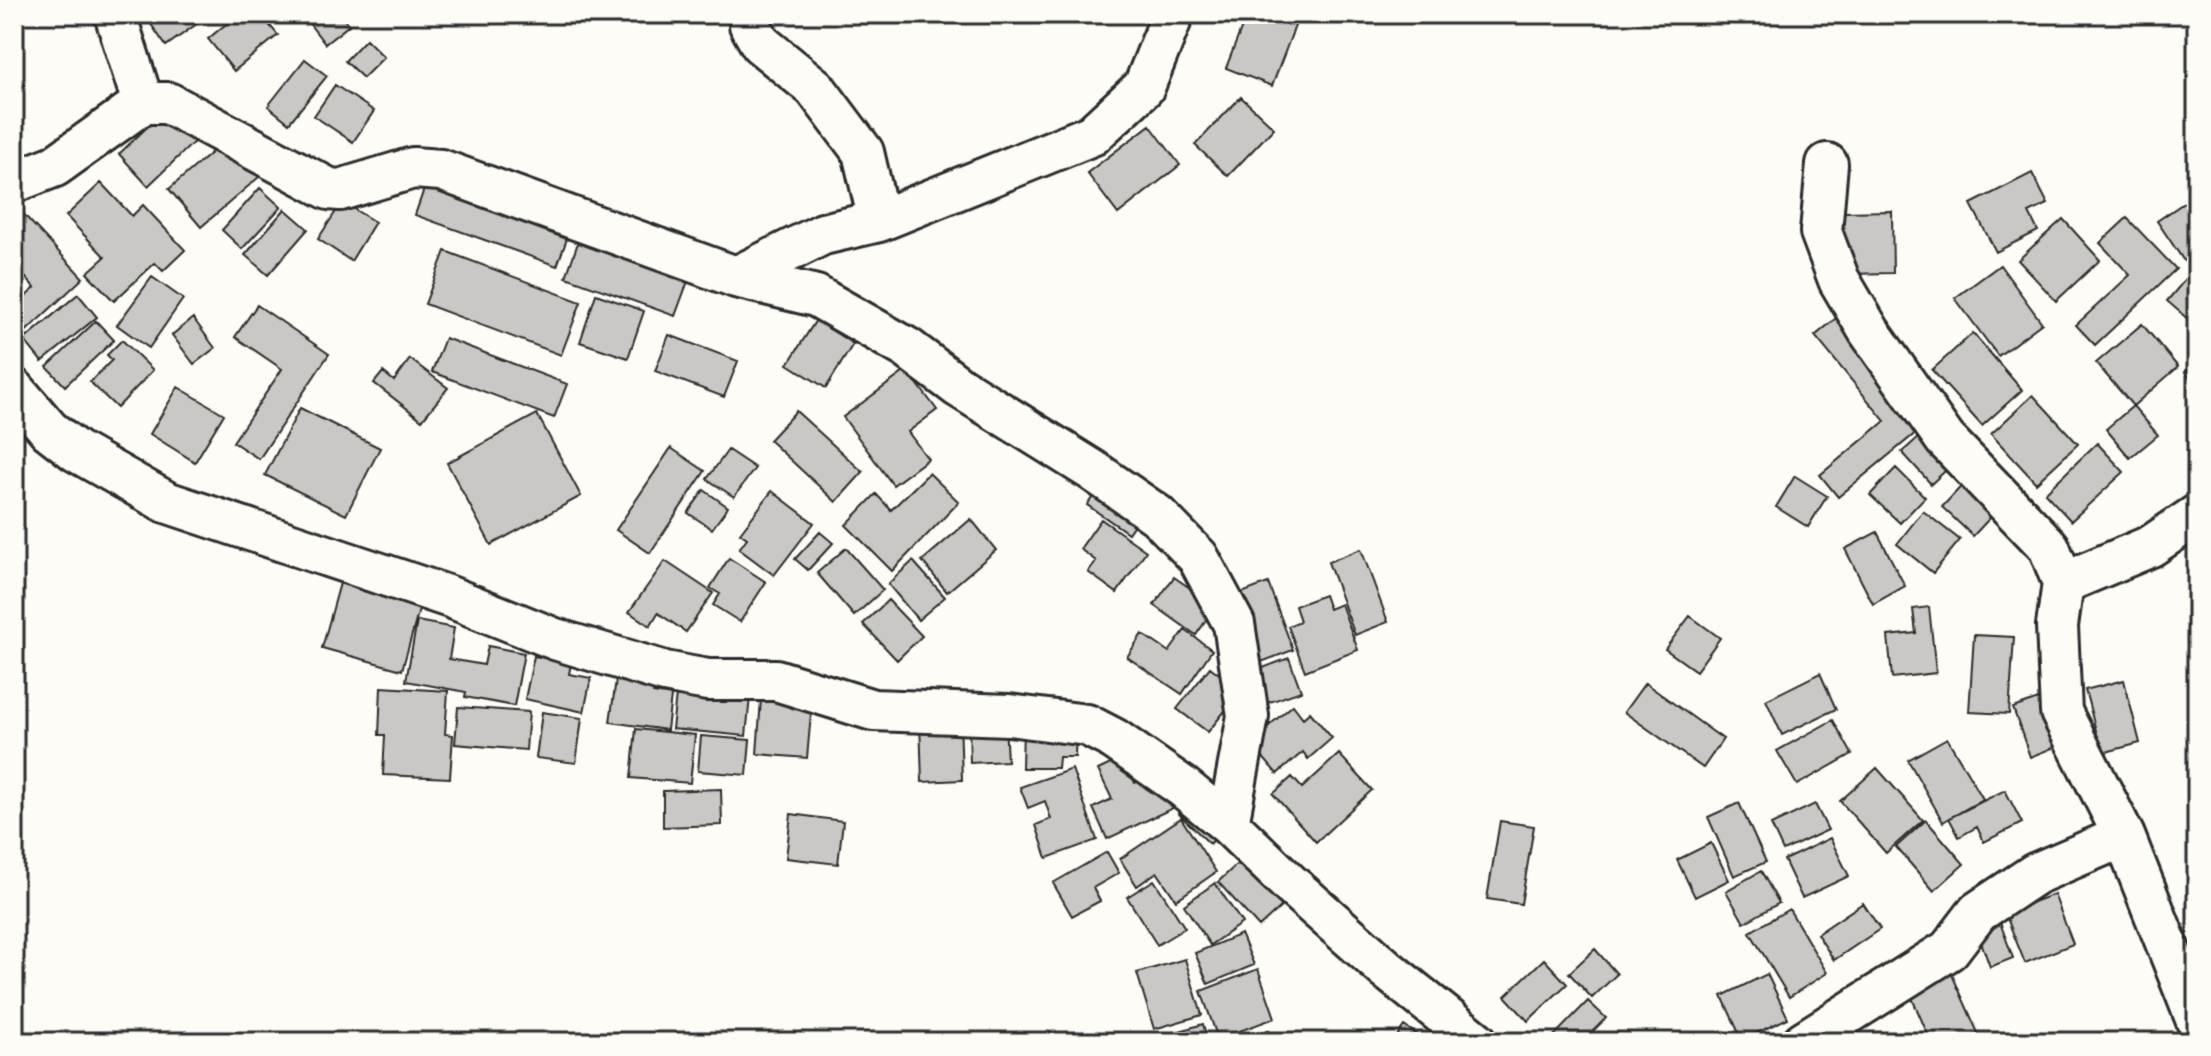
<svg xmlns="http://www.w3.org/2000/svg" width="2211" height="1056" font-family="'Balsamiq Sans',sans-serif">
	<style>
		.building { fill: #c9c8c4; stroke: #2b2b2b; stroke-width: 2 }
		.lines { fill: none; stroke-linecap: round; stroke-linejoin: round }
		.minor-casing { stroke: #2b2b2b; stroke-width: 46 }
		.minor { stroke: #fdfcf7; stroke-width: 40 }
	</style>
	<rect width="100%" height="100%" fill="#fdfcf7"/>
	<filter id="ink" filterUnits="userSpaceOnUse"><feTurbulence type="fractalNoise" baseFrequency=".0125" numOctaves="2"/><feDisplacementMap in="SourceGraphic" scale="16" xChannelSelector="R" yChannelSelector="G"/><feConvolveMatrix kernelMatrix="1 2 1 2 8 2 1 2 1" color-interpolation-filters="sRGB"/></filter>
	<g filter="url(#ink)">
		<!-- building -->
		<path class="building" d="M144,14H202L205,18L166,46Z
			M238,14H260L278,35L234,71L208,39Z
			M302,14H340L349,25L325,44Z
			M1247,14H1272L1296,23L1272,86L1226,68Z
			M366,39L384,57L363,78L345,61Z
			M305,59L327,76L289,123L268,106Z
			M335,85L374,111L353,142L314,116Z
			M1241,97L1274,128L1228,176L1195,145Z
			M166,109L195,141L148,186L119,154Z
			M1150,125L1180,165L1118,214L1087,173Z
			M227,139L259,177L201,227L169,189Z
			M2032,173L2048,204L2029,213L2038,231L1996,252L1971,204Z
			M429,175L572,225L557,266L415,215Z
			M101,183L132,216L143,205L185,250L163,271L155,263L114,301L87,273L105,257L66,216Z
			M260,188L281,207L242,249L222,230Z
			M2197,194V252L2184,261L2157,221Z
			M342,202L375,222L351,261L318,239Z
			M14,204L83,278L22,335L14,327V307L35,288L14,265Z
			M285,209L308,229L268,275L245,255Z
			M1892,211L1893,273L1844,274L1843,212Z
			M2127,218L2176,269L2095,345L2076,325L2130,275L2100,243Z
			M2063,219L2100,260L2056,301L2018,260Z
			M582,231L692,270L675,316L566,277Z
			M445,251L581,302L561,355L425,304Z
			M2000,265L2042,323L1998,356L1955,298Z
			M2194,269L2197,271V327L2167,301Z
			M152,277L183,299L149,348L117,325Z
			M78,294L97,317L42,362L24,340Z
			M596,294L644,311L628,358L580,342Z
			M257,305L329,354L259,459L233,442L282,369L235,337Z
			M1841,314L1929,422L1838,497L1820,475L1885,421L1815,336Z
			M193,318L215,348L194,364L172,335Z
			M816,320L853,344L826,388L788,364Z
			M96,321L114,340L65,386L47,367Z
			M2142,324L2178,367L2133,406L2096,363Z
			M1973,333L2022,390L1982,426L1932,370Z
			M669,335L738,361L724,397L655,371Z
			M445,338L567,384L554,418L432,372Z
			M122,340L153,370L117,408L90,382L112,360L107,355Z
			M410,359L448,388L422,420L374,383L383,372L394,381Z
			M2197,361V386L2185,372Z
			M907,370L937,410L908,432L928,459L893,485L843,417Z
			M178,387L224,414L195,462L150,434Z
			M2033,395L2078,444L2036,483L1991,434Z
			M2133,406L2158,435L2130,458L2106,429Z
			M300,408L380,448L346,515L265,475Z
			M796,411L863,472L836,502L769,440Z
			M537,414L581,496L491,545L447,463Z
			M1927,430L1955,462L1931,484L1902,452Z
			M2097,443L2124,472L2071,521L2045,493Z
			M671,448L705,471L650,553L616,530Z
			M728,450L755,468L734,497L707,479Z
			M1896,468L1925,497L1900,523L1870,495Z
			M929,473L959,502L892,571L846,525L876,494L891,510Z
			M1795,476L1827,496L1808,527L1776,507Z
			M1969,478L2000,507L1973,536L1942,507Z
			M1104,482L1144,510L1128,533L1087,505Z
			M704,490L728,507L712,529L688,513Z
			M772,491L814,523L774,575L739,549L747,538L740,533Z
			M1923,511L1960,540L1933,573L1897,544Z
			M971,519L996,550L947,592L922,561Z
			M1101,519L1146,551L1117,593L1088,572L1096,561L1080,549Z
			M820,532L833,543L808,570L795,559Z
			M1877,532L1905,586L1873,604L1845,549Z
			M846,548L883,590L854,616L817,573Z
			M1361,549L1388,622L1355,635L1328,562Z
			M729,558L766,582L740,622L713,605L720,594L710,588Z
			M665,561L713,593L686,632L658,613L650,626L629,612Z
			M913,561L945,597L918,620L888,584Z
			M1174,577L1216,606L1196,635L1154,605Z
			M340,583L420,606L402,670L322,648Z
			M1268,583L1293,650L1256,664L1231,597Z
			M1324,595L1329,609L1341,604L1358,650L1305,671L1288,626L1300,621L1295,606Z
			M888,600L922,636L897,660L863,624Z
			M1929,607L1936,673L1892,678L1888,636L1916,633L1913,609Z
			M1690,616L1720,638L1696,671L1665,649Z
			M417,621L454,628L449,659L484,665L488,646L524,653L514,706L465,697L466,692L406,681Z
			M1185,630L1212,650L1182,694L1127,657L1142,634L1169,652Z
			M1974,635L2014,637L2009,714L1969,712Z
			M534,656L571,663L569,674L591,678L584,712L525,699Z
			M1289,658L1301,691L1259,706L1247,674Z
			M1210,667L1241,691L1208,732L1177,709Z
			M617,672L656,677L653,693L671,696L667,730L610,722Z
			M1820,673L1836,709L1782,735L1766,700Z
			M2124,680L2140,743L2102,753L2085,690Z
			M1645,683L1723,739L1703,768L1624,712Z
			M381,687L448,691L445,734L453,735L450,778L383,775L385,735H379Z
			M751,687L746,736L672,729L676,695L706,698Z
			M2044,697L2060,745L2030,757L2013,708Z
			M761,699L812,703L807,758L757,754Z
			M1293,705L1303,718L1310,712L1332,738L1308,759L1303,752L1277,774L1250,742Z
			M458,707L529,712L526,750L455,744Z
			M542,712L582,718L576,763L536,758Z
			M960,718L962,780L922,782L920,721Z
			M1833,720L1852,754L1797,785L1777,751Z
			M1005,723L1007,761L970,763L969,725Z
			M1023,725H1076L1075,757H1059L1058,768H1022Z
			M636,729L695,735L690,783L631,778Z
			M701,736L750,740L747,775L698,771Z
			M1947,738L1983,799L1943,822L1908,760Z
			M1339,754L1372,790L1316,842L1273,794L1292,777L1302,788Z
			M1123,758L1135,783L1158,771L1175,807L1107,839L1093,808L1112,799L1098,770Z
			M1877,768L1923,820L1886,853L1840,801Z
			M1072,769L1097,840L1047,858L1036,825L1051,819L1045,801L1028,808L1020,787Z
			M721,789L722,825L663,827V791Z
			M2005,790L2022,823L1984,842L1977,827L1959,837L1949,818Z
			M1194,796L1226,826L1210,844L1178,813Z
			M1739,803L1766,862L1734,876L1708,817Z
			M1815,804L1828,830L1783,851L1771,825Z
			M791,814L843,821L838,864L786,858Z
			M1181,818L1216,872L1176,900L1157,872L1137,886L1120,859Z
			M1926,820L1964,864L1934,891L1896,847Z
			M1500,821L1534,826L1521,904L1487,899Z
			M1830,838L1849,876L1802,898L1784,860Z
			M1711,843L1729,880L1695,897L1677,860Z
			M1253,849L1294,895L1259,927L1218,882Z
			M1107,852L1119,873L1093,888L1100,901L1072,916L1053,883Z
			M1761,871L1779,903L1744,923L1726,891Z
			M1154,880L1185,928L1157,945L1127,897Z
			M1215,883L1242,923L1210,945L1184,905Z
			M2054,894L2073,944L2025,963L2005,913Z
			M1863,903L1880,929L1834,960L1817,934Z
			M1789,909L1827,973L1789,997L1750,932Z
			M1998,917L2013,958L1990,967L1975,925Z
			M1241,934L1254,965L1208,984L1195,953Z
			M1595,949L1617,974L1592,998L1569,973Z
			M1185,959L1202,1015L1154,1029L1137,973Z
			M1544,959L1567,984L1528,1021L1505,996Z
			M1258,969L1275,1018L1218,1039L1201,991Z
			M1951,972L1982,1042H1931L1909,991Z
			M1767,974L1788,1018L1742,1040L1722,996Z
			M1588,1001L1606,1018L1590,1034L1598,1042H1548Z
			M1203,1024L1208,1042H1147L1146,1041Z
			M1404,1026L1430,1042H1393Z
			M1269,1031L1272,1042H1230Z"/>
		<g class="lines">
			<!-- minor casing -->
			<g class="minor-casing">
				<path id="minor" d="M115,14L143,103
					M751,14L750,25L761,44L815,88L863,152L879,221
					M1827,164L1821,232L1839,280L1869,331L1945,439L2049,547L2063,583L2057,626L2061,712L2124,836L2197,1021
					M14,182L55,166L143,103H168L329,189L340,190L413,168L441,170L736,277L823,234L879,221L1092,135L1144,87L1173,14
					M736,277L816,296L907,348L959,387L1092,470L1157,515L1198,557L1234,624L1248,716L1228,824
					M14,389L49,430L76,451L166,502L450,597L555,639L665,672L691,677L708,680H776L873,710L1009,715L1087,725L1114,739L1183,787L1228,824L1290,884L1386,969L1477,1042
					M2063,583L2151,546L2197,515
					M1803,1042L1949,950L1978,912L2035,874L2124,836"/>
			</g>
			<!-- minor -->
			<use href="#minor" class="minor"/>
		</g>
	</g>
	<!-- margin -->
	<rect width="2211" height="1056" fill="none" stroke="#fdfcf7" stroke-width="48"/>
	<rect x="24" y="24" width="2163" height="1008" fill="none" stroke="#2b2b2b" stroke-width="3" filter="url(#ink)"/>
</svg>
